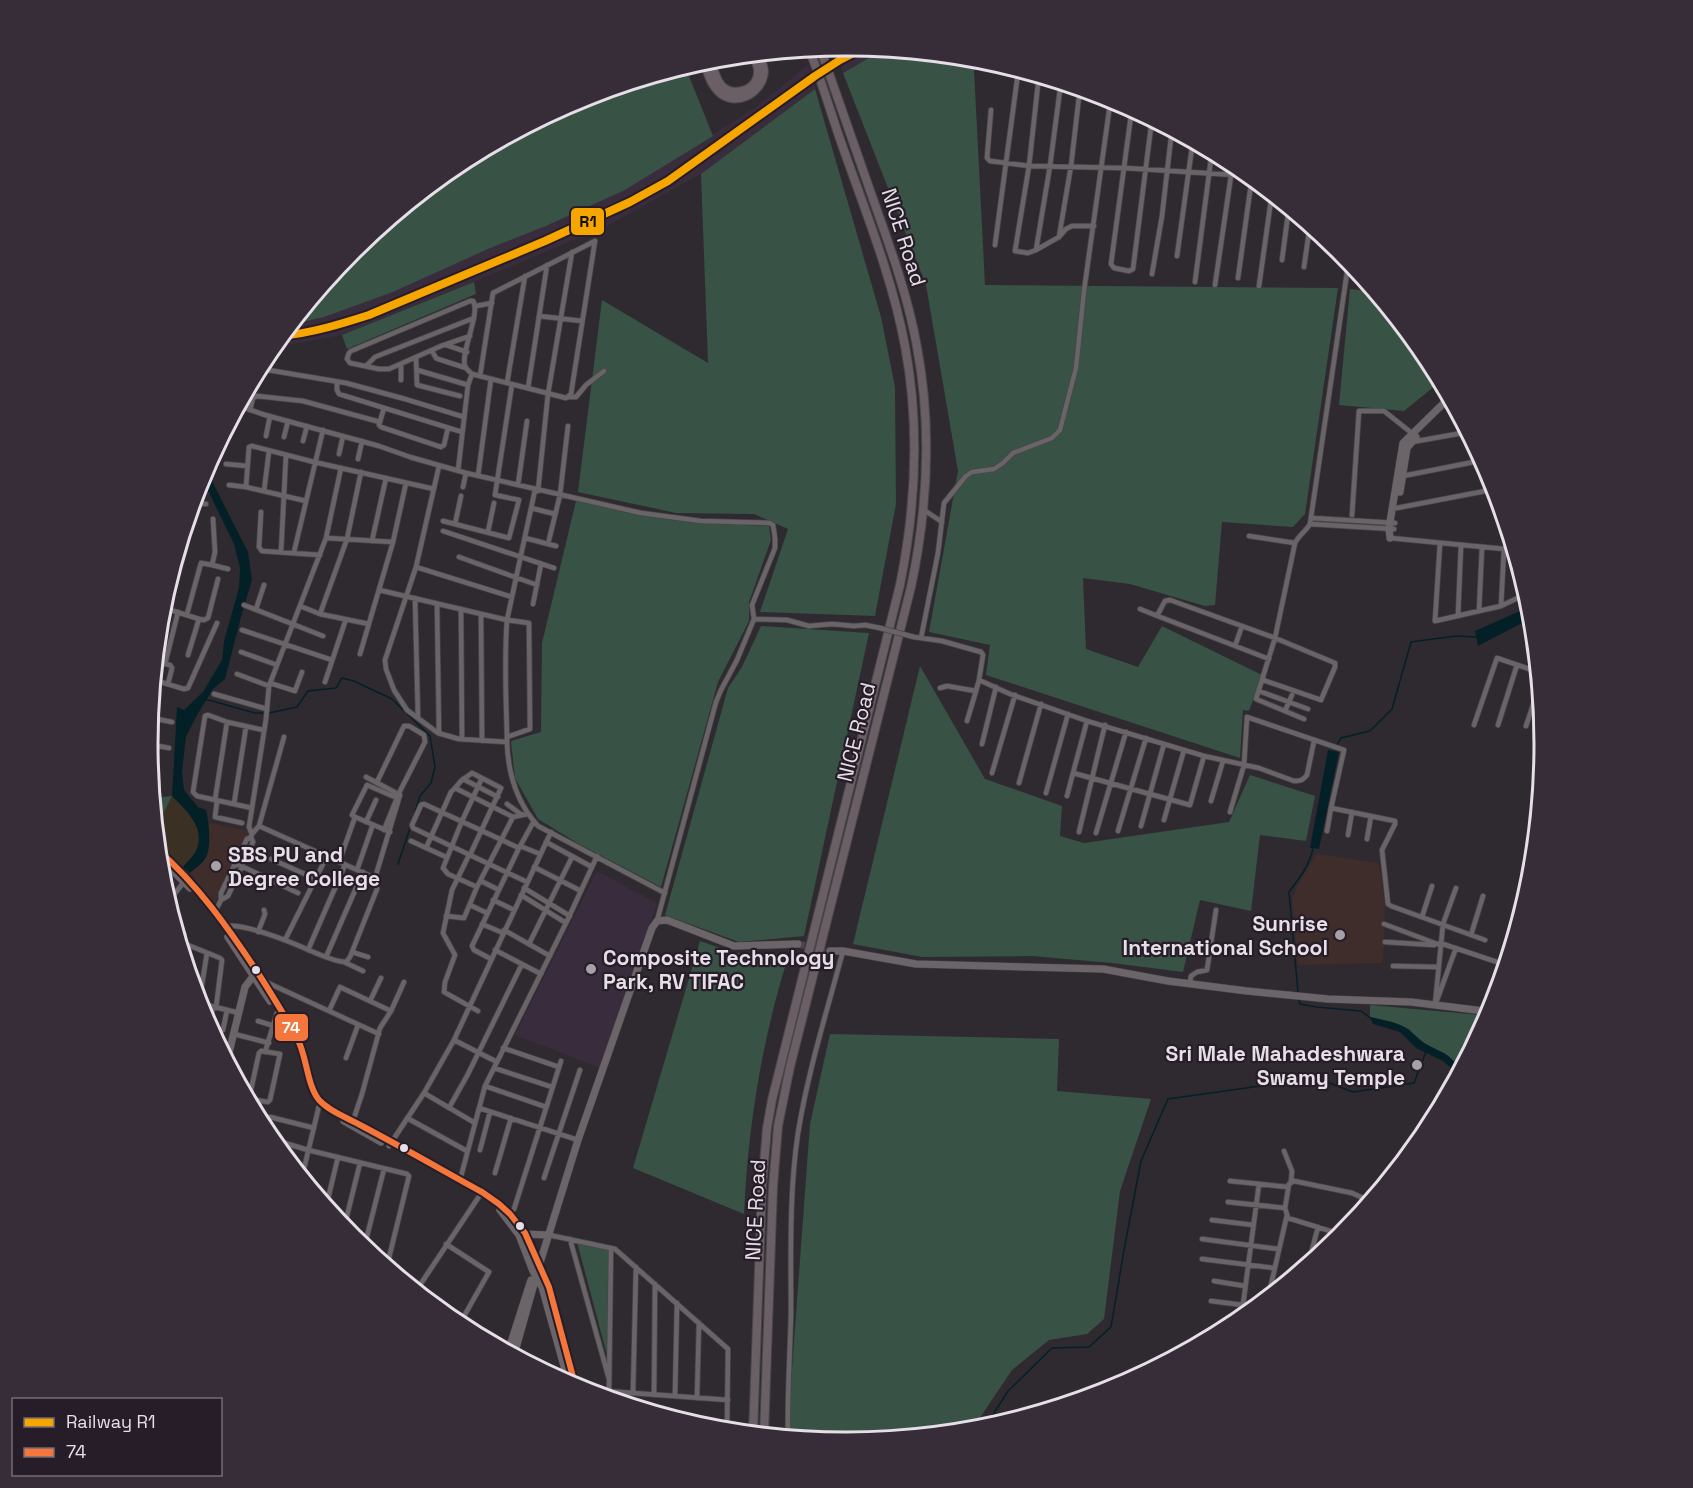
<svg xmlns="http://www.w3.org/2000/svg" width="1693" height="1488" font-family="'Space Grotesk',sans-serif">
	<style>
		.commercial { fill: #3a3023 }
		.built { fill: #392c3c }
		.education { fill: #3f2d2c }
		.green { fill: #385246 }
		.water { fill: #042027 }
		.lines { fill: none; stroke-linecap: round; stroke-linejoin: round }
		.stream { stroke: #042027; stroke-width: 1.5 }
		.secondary-tunnel { stroke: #4a454b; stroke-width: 7; stroke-dasharray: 7 3.5; stroke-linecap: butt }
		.street-casing { stroke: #494549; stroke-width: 6 }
		.secondary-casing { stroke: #494549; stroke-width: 8 }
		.highway-casing { stroke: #494549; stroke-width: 10 }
		.street { stroke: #686468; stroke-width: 4.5 }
		.secondary { stroke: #6b656a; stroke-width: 7 }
		.highway { stroke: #695f64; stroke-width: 8 }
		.street-bridge-casing { stroke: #494549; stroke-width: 6; stroke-linecap: butt }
		.street-bridge { stroke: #686468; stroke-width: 4.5 }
		.bus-1-casing { stroke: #271d29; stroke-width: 10 }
		.bus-1 { stroke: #f5763a; stroke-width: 6 }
		.rail-1-casing { stroke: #271d29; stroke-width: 12 }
		.rail-1 { stroke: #f7a600; stroke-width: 8 }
		.poi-dot { fill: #a6a0a7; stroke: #271d29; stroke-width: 2 }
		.bus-dot { fill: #e6dfe7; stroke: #271d29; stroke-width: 2 }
		.labels { text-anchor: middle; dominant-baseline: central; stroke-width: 4.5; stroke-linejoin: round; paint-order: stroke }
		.street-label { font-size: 21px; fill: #e6dfe7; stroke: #271d29 }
		.poi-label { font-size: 21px; font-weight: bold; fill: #e6dfe7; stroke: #271d29; text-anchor: start }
		.rim { fill: none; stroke: #e6dfe7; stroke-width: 3 }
		.line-badge { stroke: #271d29; stroke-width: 2 }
		.badge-label { font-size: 16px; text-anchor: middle; font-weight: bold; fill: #fff }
		.pale-badge-label { font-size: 16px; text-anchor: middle; font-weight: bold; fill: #111 }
	</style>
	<rect width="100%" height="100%" fill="#2f2a30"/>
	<!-- commercial -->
	<path class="commercial" d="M172,796L192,816L197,827L198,842L196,851L183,867L158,846L156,828Z"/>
	<!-- built -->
	<path class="built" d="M847,45L884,49L843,73L833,48L837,46Z
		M808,65L815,89L701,174L607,226L474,282L342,335L271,348L290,325L324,317L393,292L488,249L546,226L625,190L756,107Z
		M597,871L657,903L600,1068L515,1035Z"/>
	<!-- education -->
	<path class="education" d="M209,823L248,831L244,844L213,908L190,873L205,859L209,844Z
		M1317,854L1379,863L1385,906L1383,963L1298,965L1292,901L1297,886Z"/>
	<!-- green -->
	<path class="green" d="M884,49L983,59L1002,64L974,70L985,285L1338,288L1305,514L1293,527L1222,522L1215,605L1205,606L1130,584L1083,578L1086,649L1138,667L1162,626L1266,677L1259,684L1249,711L1243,710L1240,758L986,675L990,645L929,632L958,471L926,285L843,73Z
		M685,66L713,136L625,190L546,226L488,249L393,292L324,317L290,325L352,249L458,163L579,98Z
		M815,89L881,317L895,387L896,504L875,616L760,612L788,529L754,514L676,513L578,492L602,300L708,363L701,174Z
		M474,282L476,294L347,349L342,335Z
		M1350,289L1375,292L1428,356L1441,381L1404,411L1339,405Z
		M576,501L694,523L769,526L771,540L749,602V621L718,682L661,887L579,844L538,819L515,778L511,741L541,732L542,643Z
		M761,626L869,633L804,936L739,942L665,915L728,688L742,667Z
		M920,666L985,779L1062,806L1060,836L1084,843L1229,822L1250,775L1315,796L1306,841L1260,835L1251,911L1200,900L1183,972L1112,963L1032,956L922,957L853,944Z
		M172,796L156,828L153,798Z
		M700,941L735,953L789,954C762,1039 748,1125 744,1214L633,1168Z
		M1370,1005L1481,1015L1473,1047L1461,1071L1454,1061L1418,1039L1409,1029L1397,1024L1370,1017Z
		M830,1034L1059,1039L1057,1091L1151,1099L1120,1191L1104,1319L1087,1334L1049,1340L1012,1370L971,1431L846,1443L787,1437L810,1124Z
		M577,1242L609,1250L607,1355Z"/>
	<!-- water -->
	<path class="water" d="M206,466L215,487L248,552L252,580L241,617L225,679L213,689L197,715L186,737L182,772L184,790L198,807L206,810C209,823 212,848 205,859C202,864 194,869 190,873L183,867C187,862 193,857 196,851C207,829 186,810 172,796L177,707L184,710L203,692L222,660L224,641L239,588L240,568L234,544L201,476Z
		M1531,606L1533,619L1524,622L1478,646L1475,631Z
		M1328,750L1339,752L1319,849L1310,848Z
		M1370,1017C1383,1020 1400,1022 1410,1031C1415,1035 1419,1039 1424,1043C1443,1054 1447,1050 1461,1071L1457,1078L1451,1068L1443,1061L1416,1048L1400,1032L1373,1024Z"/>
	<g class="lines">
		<!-- stream -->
		<path class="stream" d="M205,699L255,713H264
			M269,713L297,707L308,691L336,688L342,678L354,681L392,699L430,736L435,767L431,783L420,796L415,812
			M1337,745L1341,738L1370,731L1392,709L1411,642L1456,636L1477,637
			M398,864L411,825
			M1298,992L1289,892C1299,879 1309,866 1313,849
			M1299,1000L1300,1004L1316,1007L1361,1011L1372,1019
			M983,1430L1008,1391L1052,1348L1089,1347L1111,1327L1124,1250L1141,1161L1168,1099L1316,1078L1353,1092L1414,1083L1426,1052"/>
		<!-- secondary-tunnel -->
		<path class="secondary-tunnel" d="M798,944L830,951"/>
		<!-- street casing -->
		<g class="street-casing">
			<path id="street" d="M1039,75L1029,166L1015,251L1028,253L1036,250L1050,166L1061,82
				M1132,108L1111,264L1114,268L1129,271L1133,269L1152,119
				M991,110L987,158L990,161L1029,166L1125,168L1251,176
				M1059,237L1071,166L1080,88
				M995,245L1018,73
				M1328,247L1329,240
				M1036,250L1059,237L1066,229L1072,226H1094
				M1177,256L1193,140
				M1282,260L1289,207
				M1304,267L1310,225
				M1152,274L1162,216L1172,129
				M1238,278L1252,177
				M1195,282L1212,151
				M1215,285L1233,162
				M1259,286L1272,193
				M476,306L492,303
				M539,316L582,321
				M470,336L441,346L389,369H379L350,363L347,359L349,353L351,351L470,301H473C481,313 460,353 465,366C466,369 469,371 472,374
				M446,345L467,352
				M432,351L436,358L438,359L466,368
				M416,358L417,385L460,396
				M401,364V380
				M366,366L375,357L474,318
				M262,369L346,383L405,399L464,417
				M417,370L468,385
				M480,376L493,293L595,241
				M337,382V390L339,394L462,432
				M507,383L525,276
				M528,388L547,265
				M569,397H576L586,385L604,371
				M239,406L265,415L379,446L410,457L466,473L641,513L701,521L770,523L773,525L775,538V548L752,605L754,619
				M384,408L379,425L381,427L441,447L444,445L448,428
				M250,410L253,398L257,396L303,401L380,422
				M266,436L270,416
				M284,437L288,421
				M303,441L307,426
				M1412,442L1468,432
				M339,454L343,436
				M358,459L362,441
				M226,464L247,466
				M439,466L416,567L385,660L386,669L394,690L407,710L438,733L459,739L507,742C508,773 516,802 538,826L665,893
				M458,471L468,385L472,374L566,398L571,394L595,241
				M478,476L491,379
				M1403,476L1484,460
				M229,485L246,487
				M518,485L527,421
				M463,487L466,473
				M264,491L269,451
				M538,491L548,394L572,252
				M306,501L246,487L249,447L252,446L314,462L434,489
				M193,503L206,504
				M531,508L555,514
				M1397,508L1496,489
				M924,510L942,522
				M261,512L259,547L262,551L320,555
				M1352,515L1359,411H1384L1413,434
				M1311,518L1395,523
				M443,521L509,538L519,500L495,495L512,384
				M455,524L461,496
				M1310,524L1394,529
				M443,531L554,568
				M488,532L494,503
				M1249,536L1295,543
				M326,538L393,542
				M525,538L556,546
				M1390,538L1515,550
				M549,540L560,495L568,426
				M372,541L386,478
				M1440,543L1435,621L1501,606
				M1504,549L1501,606L1528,593
				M281,552L286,455
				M294,552L323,430
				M459,557L537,585
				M212,565L228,569
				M416,567L512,597
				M379,590L507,620L535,490
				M415,598L418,718
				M437,604L439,733
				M533,604L541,564
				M244,605L323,636
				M300,606L320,614L369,624
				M161,607L199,619L188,655
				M168,609L185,550L192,507
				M256,609L264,585
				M461,609L462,739
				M1140,609L1155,615L1158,614L1165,601L1170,600L1275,638L1335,663V667L1321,700L1263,680
				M1479,611L1482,547
				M187,614L201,563L212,565L215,552L213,519
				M320,614L347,539L361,472
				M481,614L482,741
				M1155,615L1269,659
				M1458,616L1461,545
				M199,619L204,620L208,618L218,579
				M242,630L332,660
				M914,637L942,641L981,652L983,655L979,680
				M921,638L938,553L944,503L966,476L972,472L994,469L1003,463L1013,453L1052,438L1060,430L1076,368L1084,291L1111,97
				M1235,646L1242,626
				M241,652L277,665
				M360,654L393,542L406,483
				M156,662L170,665L172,668L168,684
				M165,664L178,612
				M237,674L269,686
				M154,680L184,689L188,688L217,623
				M325,682L345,622
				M270,683L295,691L302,672
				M940,688L947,686L976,691L979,680L1010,694L1087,721L1204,756L1259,768L1294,781C1301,781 1303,780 1307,775L1314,741
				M1259,691L1308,709
				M214,694L267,709
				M1285,711L1292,695
				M152,718L172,722
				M1304,719L1256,699L1275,638L1295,543C1299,535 1306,531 1310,524L1349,259
				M967,721L976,691
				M1087,721L1073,773L1190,805L1204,756
				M1474,725L1497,658L1538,672
				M1498,725L1517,665
				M1526,726L1540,684
				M149,733L157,702L155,699L152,698
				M507,737L530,729L529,623L507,620C504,659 506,698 507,737V742
				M148,744L169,748
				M982,744L996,687
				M992,773L1015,695
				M463,779L498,797
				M377,782L404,726H409L424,735L425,742L399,793
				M1019,783L1041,704
				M455,788L461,781L472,773L501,788L470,855
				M1046,793L1068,714
				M1067,796L1073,773
				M215,800L227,722
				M217,801L215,817L242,823
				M1211,801L1223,761
				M234,804L246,727
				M507,804L522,815
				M252,808L197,796L193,792L205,716L208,715L227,722L263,730
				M1230,812L1244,765L1247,717L1344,750L1331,808L1395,821V824L1382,850L1388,904L1391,906L1485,940
				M1164,820L1184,750
				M366,822L376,800
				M259,826L375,878L400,795L366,777
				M1141,826L1164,744
				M384,830L397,798L367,785L352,815L353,816L390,832
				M1118,831L1146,738
				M1327,831L1331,808
				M1079,832L1105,725
				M1096,833L1126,732
				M252,834L259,826L284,737
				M1348,835L1352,812
				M1367,839L1371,816
				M411,841L446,857
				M546,842L592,867
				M520,846L540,854
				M426,848L451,792L455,788L513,817L527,814
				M519,848L424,804L421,805L412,825L413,828L527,882
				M469,855L452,890L443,933L455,955L445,982L444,992L478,1011
				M271,859L316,879
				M339,862L354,820
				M235,863L298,893
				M534,867L581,891
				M357,870L372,827
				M481,881L499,890
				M477,887L448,874L443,868L462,821L482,778
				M524,888L570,916
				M521,895L566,923
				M221,900L228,896L253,842L251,837L252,834L249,827L266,719L269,686L326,538L341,468
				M493,900L514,910
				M168,902L184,882
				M470,905L487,913
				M215,912L221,900V893L247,839L251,837
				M446,916L464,918L477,887L513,817
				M1422,917L1432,886
				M657,921L716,702L721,690L737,660L754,619L787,620L809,626L832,624L854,626L865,625L880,628
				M482,924L503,933
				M1384,924L1440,945
				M226,926C247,924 291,942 311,951C321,955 335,962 346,962L350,957L377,889L375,878
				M504,930L550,956
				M177,932L184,934L183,952
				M258,932L265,914L264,910
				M1471,935L1483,896
				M285,940L327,856
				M1385,942L1434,945
				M183,943L220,958L222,960L216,1008
				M1440,943L1506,965
				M529,944L572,857
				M308,950L345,865
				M495,950L541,974
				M352,952L368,957
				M207,953L199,1003L239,1013
				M326,957L363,872
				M491,959L474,950L472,946L519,848L534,821
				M344,962L363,971
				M1393,966L1438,967
				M265,983H268L329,1011L340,987L391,1011
				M1190,983L1191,976L1197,972L1207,970L1216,910
				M1437,1000L1456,948
				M370,1001L381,978
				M1435,1005L1443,924L1456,888
				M329,1011L379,1034
				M211,1016L213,1007
				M258,1021L274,1026
				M210,1029L223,1030L227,1010
				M234,1034L269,1043
				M454,1040L497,1062L568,919L597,856
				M503,1048L559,1067
				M265,1052L277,1013
				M346,1058L358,1025
				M494,1068L552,1087
				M485,1086L546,1107
				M424,1093L475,1123
				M248,1099H249L268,1102L270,1100L280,1054L261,1051L259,1053L249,1099
				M449,1108L468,1074L522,964
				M479,1108L578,1140
				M407,1118L467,1151
				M353,1121L362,1094L380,1028L391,1011L404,982
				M265,1132L270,1117L314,1128
				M271,1139L308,1150L407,1174L409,1176L387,1266
				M389,1146L424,1093L454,1040L551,832
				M480,1150L490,1112
				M1284,1151L1292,1171L1291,1182
				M495,1173L511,1118
				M302,1177L319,1106
				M544,1178L580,1070
				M460,1180L485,1086L497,1062
				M1230,1181L1288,1187
				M1228,1202L1285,1208
				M326,1207L338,1157
				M510,1214L514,1209L561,1061
				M1212,1220L1253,1225
				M344,1228L360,1163
				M549,1235L615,1249L728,1349L727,1431
				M1343,1235L1288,1218L1285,1208L1289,1184L1294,1181L1352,1193L1363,1198L1369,1204
				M570,1239L609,1379
				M1202,1239L1278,1249
				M446,1244L489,1272L459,1325
				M364,1248L384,1169
				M1202,1259L1274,1268
				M1308,1265L1318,1227
				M1214,1281L1245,1286
				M1270,1289L1287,1215
				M416,1291L480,1195
				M1211,1301L1243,1305
				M1241,1320L1259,1184
				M1220,1324L1233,1326
				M578,1389L728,1400
				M609,1392L611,1248
				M633,1393L636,1267
				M654,1395L655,1284
				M675,1396L677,1303
				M697,1398L699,1323
				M976,1430L982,1422
				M788,1437C787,1396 790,1355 791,1314C791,1254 789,1193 798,1133C808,1071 827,1011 843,951"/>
		</g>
		<!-- secondary casing -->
		<g class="secondary-casing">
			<path id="secondary" d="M1400,492L1407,448L1416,437
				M1390,538L1389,528L1403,443L1450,397
				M158,850C198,885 229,929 258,973C272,995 286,1017 298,1040C307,1058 307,1085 319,1100C330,1112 348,1118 362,1126C402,1147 442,1170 482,1192L499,1204L510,1214L525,1233L549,1287L576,1388
				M159,857L190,888
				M228,937L270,1001
				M830,951H843L916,964L1103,969L1168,981L1247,991L1328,999L1411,1002L1492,1012
				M1477,1041L1485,1012
				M227,1061L245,987L254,975
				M344,1121L381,1142
				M500,1210L519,1235L533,1271L542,1287L569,1384
				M522,1234L549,1235
				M539,1266L578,1140L652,928L657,921L667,920L734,946L798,944
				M508,1352L531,1280
				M514,1355L536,1277"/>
		</g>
		<!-- highway casing -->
		<g class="highway-casing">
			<path id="highway" d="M710,58C713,67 715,78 721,85C731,97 752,92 757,78C760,70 756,62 753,54
				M704,60C707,71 710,83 718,91C734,108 762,94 764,72C764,66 761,60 759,54
				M753,1434L762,1187L767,1128L772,1100L900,585C916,506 920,426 905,346C893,281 868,218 846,156C833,121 823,84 809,49
				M764,1435L773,1187L778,1126L790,1067L911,587C928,507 932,427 917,347C908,296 890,247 873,199C855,148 838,98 820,48"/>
		</g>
		<!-- street -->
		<use href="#street" class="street"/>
		<!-- secondary -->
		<use href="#secondary" class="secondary"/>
		<!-- highway -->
		<use href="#highway" class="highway"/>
		<!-- street-bridge casing -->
		<g class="street-bridge-casing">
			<path id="street-bridge" d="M880,628L914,637"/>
		</g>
		<!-- street-bridge -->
		<use href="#street-bridge" class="street-bridge"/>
		<!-- bus-1 casing -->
		<g class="bus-1-casing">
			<path id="bus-1" d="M158,850C198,885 229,929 258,973C272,995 286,1017 298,1040C307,1058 307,1085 319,1100C330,1112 348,1118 362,1126C402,1147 442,1170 482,1192L499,1204L510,1214L525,1233L549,1287L576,1388"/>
		</g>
		<!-- bus-1 -->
		<use href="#bus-1" class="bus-1"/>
		<!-- rail-1 casing -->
		<g class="rail-1-casing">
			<path id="rail-1" d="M281,336C312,333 341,324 369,315L545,241L630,202L668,181L815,76L840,60L865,47"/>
		</g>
		<!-- rail-1 -->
		<use href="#rail-1" class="rail-1"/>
	</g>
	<!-- markers -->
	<g class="poi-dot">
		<circle cx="216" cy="866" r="6"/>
		<circle cx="1340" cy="935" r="6"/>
		<circle cx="591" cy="969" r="6"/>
		<circle cx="1417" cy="1065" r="6"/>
	</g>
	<g class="bus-dot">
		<circle cx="256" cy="970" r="5"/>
		<circle cx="404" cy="1148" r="5"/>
		<circle cx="520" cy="1226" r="5"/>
	</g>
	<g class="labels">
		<!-- street labels -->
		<g class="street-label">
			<text transform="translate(904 237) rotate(72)">NICE Road</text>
			<text transform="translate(856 732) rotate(-76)">NICE Road</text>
			<text transform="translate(755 1210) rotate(-87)">NICE Road</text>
		</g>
		<!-- poi labels -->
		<g class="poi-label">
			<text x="228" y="854">SBS PU and<tspan x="228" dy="24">Degree College</tspan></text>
			<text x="1328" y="923" text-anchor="end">Sunrise<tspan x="1328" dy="24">International School</tspan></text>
			<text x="603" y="957">Composite Technology<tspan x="603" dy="24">Park, RV TIFAC</tspan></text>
			<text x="1405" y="1053" text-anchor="end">Sri Male Mahadeshwara<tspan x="1405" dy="24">Swamy Temple</tspan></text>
		</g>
	</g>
	<!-- crop -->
	<path d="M0 0H1693V1488H0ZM158 744a688 688 0 1 1 1376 0a688 688 0 1 1-1376 0Z" fill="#362d38" fill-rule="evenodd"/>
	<path class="rim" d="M158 744a688 688 0 1 1 1376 0a688 688 0 1 1-1376 0Z"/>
	<g class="line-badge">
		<rect x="570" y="207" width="35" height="29" rx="6" fill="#f7a600"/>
		<rect x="274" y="1013" width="35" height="29" rx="6" fill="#f5763a"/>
	</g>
	<g class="badge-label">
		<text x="291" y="1033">74</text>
	</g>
	<g class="pale-badge-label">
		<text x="588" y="227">R1</text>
	</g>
	<!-- legend -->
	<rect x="12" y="1398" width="210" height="78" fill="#271d29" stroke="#736b75" stroke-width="1.5"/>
	<rect x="24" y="1418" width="30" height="9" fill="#f7a600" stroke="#736b75" stroke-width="1.5"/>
	<text x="66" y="1428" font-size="18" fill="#e6dfe7">Railway R1</text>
	<rect x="24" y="1448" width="30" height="9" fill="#f5763a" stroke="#736b75" stroke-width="1.5"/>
	<text x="66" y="1458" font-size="18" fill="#e6dfe7">74</text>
</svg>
